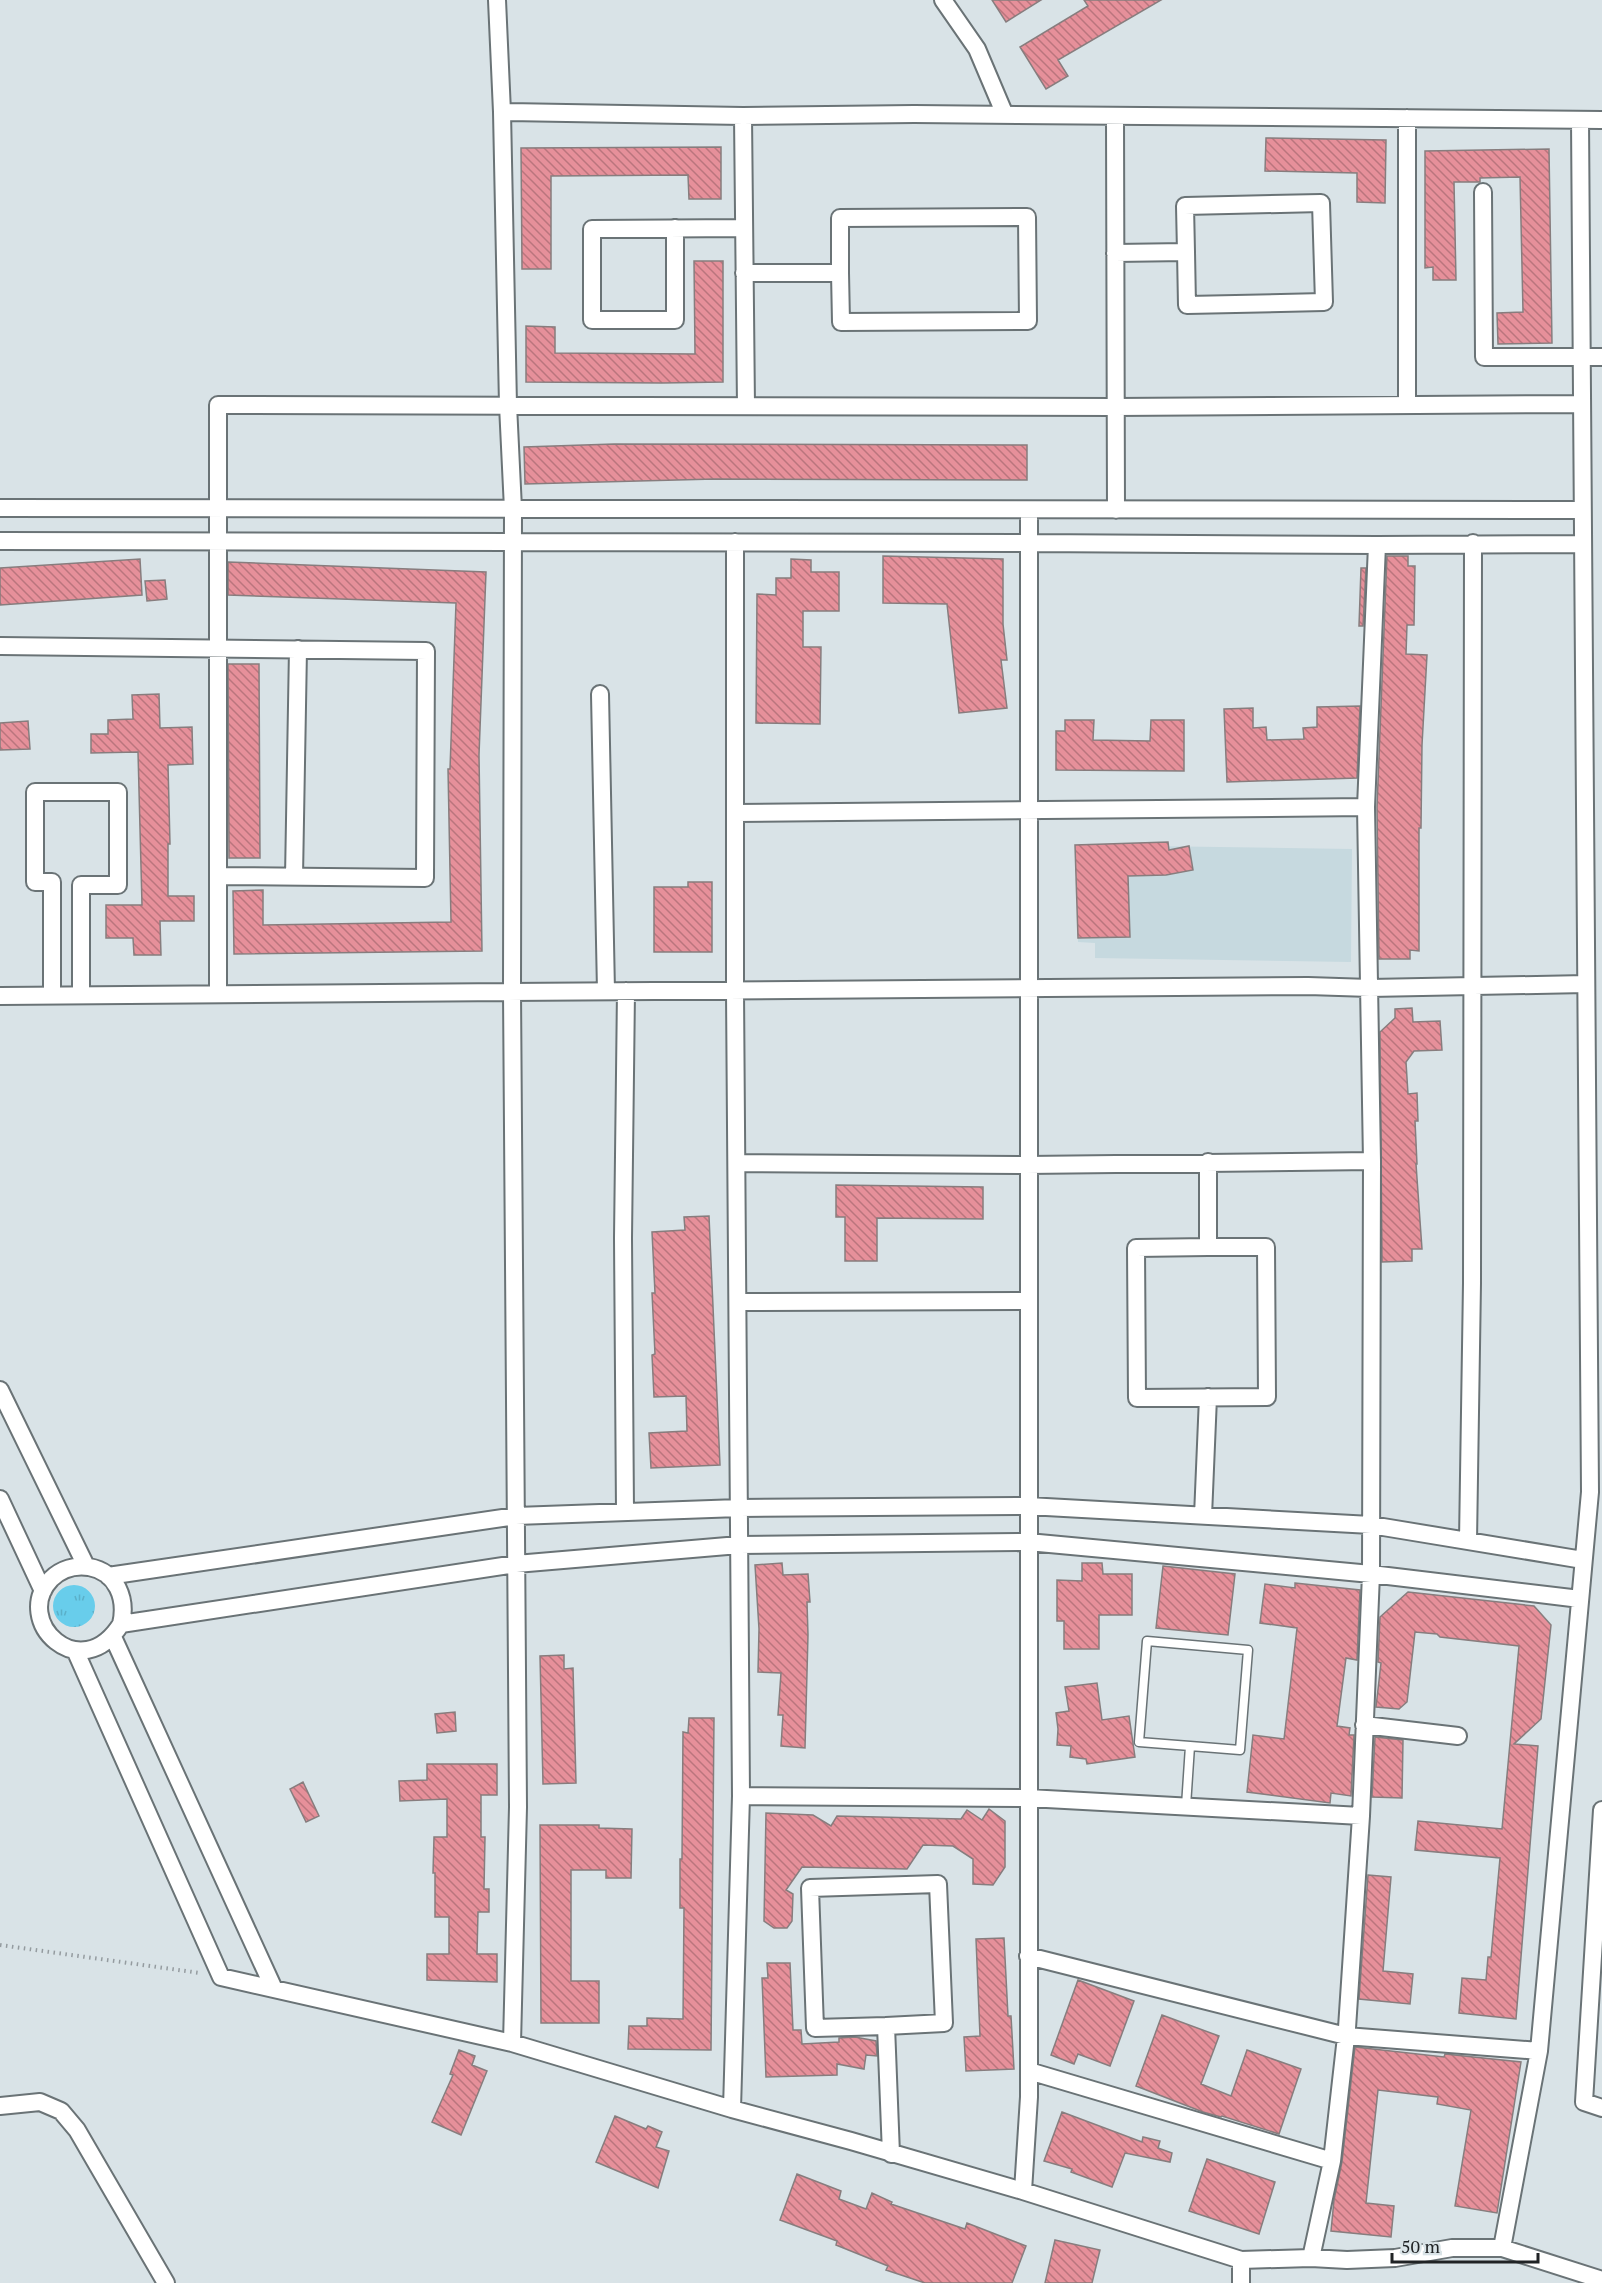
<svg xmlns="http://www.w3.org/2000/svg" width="1602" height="2283" font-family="'PT Serif',serif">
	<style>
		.built { fill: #c6d9df }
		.grass { fill: url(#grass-tufts) }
		.building { fill: url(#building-back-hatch); stroke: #877d7e; stroke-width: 1.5 }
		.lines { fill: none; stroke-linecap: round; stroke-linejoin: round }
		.lane-casing { stroke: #6a7376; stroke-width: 11 }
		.street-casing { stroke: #6a7376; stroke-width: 20 }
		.path { stroke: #949b9f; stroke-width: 4; stroke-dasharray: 1.5 4.5; stroke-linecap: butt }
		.lane { stroke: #fff; stroke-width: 8 }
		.street { stroke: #fff; stroke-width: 16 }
	</style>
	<defs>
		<pattern id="grass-tufts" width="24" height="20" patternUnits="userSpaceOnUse" patternTransform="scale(1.5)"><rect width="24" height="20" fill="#68cdeb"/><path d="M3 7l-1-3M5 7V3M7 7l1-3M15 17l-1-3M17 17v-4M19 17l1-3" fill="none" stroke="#5ab0c9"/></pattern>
		<pattern id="building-back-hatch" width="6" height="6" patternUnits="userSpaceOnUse" patternTransform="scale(1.5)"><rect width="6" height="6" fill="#e6909a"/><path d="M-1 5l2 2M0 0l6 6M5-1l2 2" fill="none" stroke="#ba757d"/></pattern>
	</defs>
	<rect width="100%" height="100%" fill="#d9e3e7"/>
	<!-- built -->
	<path class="built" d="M1079,845L1352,849L1351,962L1095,958V943L1078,942Z"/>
	<!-- grass -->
	<path class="grass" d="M53 1606a21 21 0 1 1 42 0a21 21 0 1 1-42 0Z"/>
	<!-- building -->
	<path class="building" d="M992,0H1041L1006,22Z
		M1084,0H1161L1058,60L1068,76L1046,89L1020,47L1088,6Z
		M1266,138L1386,140L1385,203L1357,202V173L1265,171Z
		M721,147V199H689L688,175L551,176V269H522L521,148Z
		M1549,149L1552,343L1498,344L1497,313L1523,312L1520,177L1480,178V182H1454L1456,280H1433V267L1425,268V151Z
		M694,261H723V382L662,383L526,382V326L555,327V353L695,354Z
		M614,444L1027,445V480L715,479L525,484L524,447Z
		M883,556L1003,559V624L1007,660H1001L1007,708L959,713L947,604L883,603Z
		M1387,556H1408V566H1415L1414,625H1407L1406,654L1427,655L1422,745L1421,828H1419V951L1410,950V959H1379L1377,807Z
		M140,559L142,595L0,605V568Z
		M791,559L811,560V572H839V611H803V647H821L820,724L756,723L757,594L776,595V578H791Z
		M228,562L486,572L479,755L482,951L234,954L233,891L263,890V925L451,922L448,769H450L456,603L228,595Z
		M1361,568H1366L1363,626H1359Z
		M165,580L167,599L147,601L145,581Z
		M228,664H259L260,858H229Z
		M159,694L160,728L192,727L193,764L168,765L170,844H168V896H194V921H160L161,955H134L133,938H106V905H142L138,752L91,753V734H108V720L133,719L132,695Z
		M1360,706L1357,778L1227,782L1224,709L1253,708V728L1266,727L1267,740L1304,739L1303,728L1317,727V707Z
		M1065,720H1094L1093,740L1150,741L1151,720H1184V771L1056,770V731H1065Z
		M28,721L30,749L0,750V723Z
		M1168,842L1169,850L1189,846L1193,870L1166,875L1128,876L1130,937L1078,938L1075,845Z
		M688,882H712V952H654V887H688Z
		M1412,1008L1413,1022L1440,1021L1442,1050L1414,1051L1406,1062L1408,1094L1417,1093L1418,1121H1415L1417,1164H1416L1422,1249H1412V1261L1382,1262L1380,1032L1395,1018V1009Z
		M836,1185L983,1187V1219L877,1218V1261H845V1217H836Z
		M709,1216L720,1465L651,1468L649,1433L687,1431L686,1396L654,1397L652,1355L655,1354L652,1293H655L652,1232L685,1230L684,1217Z
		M782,1563L783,1575L808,1574L810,1602H807L808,1635L805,1748L781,1746L783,1715H778L781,1673L758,1672L759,1629L755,1565Z
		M1082,1563H1102L1103,1574H1132V1615H1099V1649H1064V1621H1057V1580L1082,1581Z
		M1163,1566L1235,1574L1228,1635L1156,1628Z
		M1295,1583L1360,1590L1357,1660L1346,1658L1337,1726L1350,1728L1349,1735H1354L1351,1796L1331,1793L1330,1803L1247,1792L1253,1735L1284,1739L1297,1628L1260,1623L1265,1584L1295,1588Z
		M1408,1592L1534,1606L1551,1625L1541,1719L1514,1744L1538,1746L1516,2019L1459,2013L1462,1978L1486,1980L1488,1957H1491L1500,1858L1415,1850L1418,1821L1502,1829L1519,1646L1440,1637L1437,1634L1415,1632L1407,1702L1399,1709L1376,1707L1381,1663L1378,1662L1380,1617Z
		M564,1655V1669L573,1668L576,1783L543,1784L540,1656Z
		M1097,1683L1102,1720L1129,1716L1135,1757L1087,1764L1086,1759L1070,1757L1071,1746L1057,1745L1058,1729L1056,1713L1069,1711L1065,1687Z
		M455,1712L456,1731L437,1733L435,1714Z
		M689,1718H714L711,2050L628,2049L629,2026H647V2018L683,2019L684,1908H680V1859H682L683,1732L688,1733Z
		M1375,1737L1403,1740L1402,1798L1372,1797Z
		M427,1764H497V1795H481V1837H485L484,1889H489V1912H478L477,1954H497V1982L427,1980V1954H449V1917H435V1873H433L434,1837H447V1799L400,1801L399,1781L427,1780Z
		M303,1782L319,1816L306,1822L290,1789Z
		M989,1809L1005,1821V1867L993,1885L973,1884V1859L953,1846L923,1845L907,1869L802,1867L786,1890L793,1894L792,1921L787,1928H774L764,1921L766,1813L813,1815L831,1826L837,1816L961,1819L967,1810L982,1820Z
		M540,1825H599V1828L632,1829L631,1878H606V1870H571V1981H599V2023H541Z
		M1368,1875L1391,1877L1383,1971L1413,1974L1410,2004L1359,1999Z
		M1004,1938L1008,2016H1011L1014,2069L966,2071L964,2037L980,2036L976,1939Z
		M767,1963H790L793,2030H801L802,2044L839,2042V2038L855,2037L876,2041L877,2056L866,2055L864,2069L837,2064V2075L766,2077L762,1978H768Z
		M1078,1980L1134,2001L1110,2066L1078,2054L1074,2064L1051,2055Z
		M1162,2015L1219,2036L1201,2084L1231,2096L1247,2050L1301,2069L1279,2134L1222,2116L1221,2117L1203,2112L1136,2086Z
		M1355,2047L1444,2057L1445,2054L1521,2062L1497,2213L1455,2206L1471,2110L1437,2104L1438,2097L1378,2090L1366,2203L1394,2206L1391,2237L1331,2231L1334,2200L1342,2162Z
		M459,2050L475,2056L472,2065L487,2071L461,2135L432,2122L453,2075L450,2074Z
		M1062,2112L1142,2142L1143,2137L1160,2141L1158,2148L1172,2153L1170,2162L1125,2153L1112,2187L1071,2172L1072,2169L1044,2161Z
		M615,2116L646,2129L648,2126L662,2132L656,2147L669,2151L658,2188L596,2162Z
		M1207,2159L1275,2182L1259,2234L1189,2211Z
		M797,2174L841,2191L839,2199L866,2209L872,2193L892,2202L891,2204L965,2229L967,2223L1026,2246L1012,2283H925L886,2270L888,2266L836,2245L837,2241L780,2220Z
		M1055,2240L1100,2250L1092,2283H1045Z"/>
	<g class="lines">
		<!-- lane casing -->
		<g class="lane-casing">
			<path id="lane" d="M1186,1806L1190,1746L1240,1750L1248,1650L1147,1641L1139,1742L1190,1746"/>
		</g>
		<!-- street casing -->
		<g class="street-casing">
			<path id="street" d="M497,0L502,112L508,405L513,509L512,992L518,1807L512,2043
				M943,0L977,49L1005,115
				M502,112L743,116L914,114L1602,120
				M743,116L746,406
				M1115,116L1116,510
				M1407,118V405
				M1483,192L1484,357H1602
				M675,228V320H592V229L744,228
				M1115,253L1186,252L1185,206L1321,203L1324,302L1187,305L1186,252
				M744,273H840V218L1027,217L1028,321L841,322L840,273
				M0,508L1582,510
				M0,541L1029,543L1377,545L1583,544
				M0,646L426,651L425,878L218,876
				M600,694L606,991
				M736,813L1366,807
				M294,877L298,649
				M218,994V405L1115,407L1582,404
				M52,995V882H35V792H118V885H81V995
				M0,996L1308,986L1370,988L1586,984
				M1208,1162V1247H1266L1267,1397L1137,1398L1136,1248L1208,1247
				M737,1163L1027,1165L1372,1161
				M738,1302L1027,1301
				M0,1390L86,1566
				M0,1499L43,1591
				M625,1512L623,1238L626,991
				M1203,1516L1208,1397
				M1468,1541L1472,1283L1473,543
				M108,1576L516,1516L739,1508L1028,1506L1371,1525L1583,1560
				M121,1624C127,1599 117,1572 89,1567C75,1565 61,1569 51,1579C11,1621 81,1688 121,1624L516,1564L739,1545L1028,1542L1371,1574L1580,1599
				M113,1637L274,1989
				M75,1650L221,1977L512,2043L732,2109L851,2141L1023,2191L1241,2260L1311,2258L1347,2260L1395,2258L1452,2248H1502L1602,2280
				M1364,1725L1458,1736
				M741,1796L1028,1798L1361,1816
				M1602,1810L1584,2102L1602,2108
				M1028,1956L1346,2036L1539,2051
				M886,2026L815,2028L810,1888L938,1884L944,2023L886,2026L891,2154
				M1029,2071L1332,2161
				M0,2106L40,2102L61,2111L77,2130L166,2283
				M732,2109L741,1796L735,991V542
				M1023,2191L1029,2097V510
				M1502,2248L1539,2051L1590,1492L1580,120
				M1311,2258L1332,2161L1347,2028L1361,1816L1371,1574L1372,1161L1366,807L1377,545
				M1241,2283V2260"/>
		</g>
		<!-- path -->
		<path class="path" d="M0,1945L200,1973"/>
		<!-- lane -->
		<use href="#lane" class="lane"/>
		<!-- street -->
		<use href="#street" class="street"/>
	</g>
	<!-- scale -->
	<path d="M1392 2253v9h146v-9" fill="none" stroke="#202325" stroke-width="3"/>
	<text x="1401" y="2253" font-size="18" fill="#202325" stroke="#d9e3e7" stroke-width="4.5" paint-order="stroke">50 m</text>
</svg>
